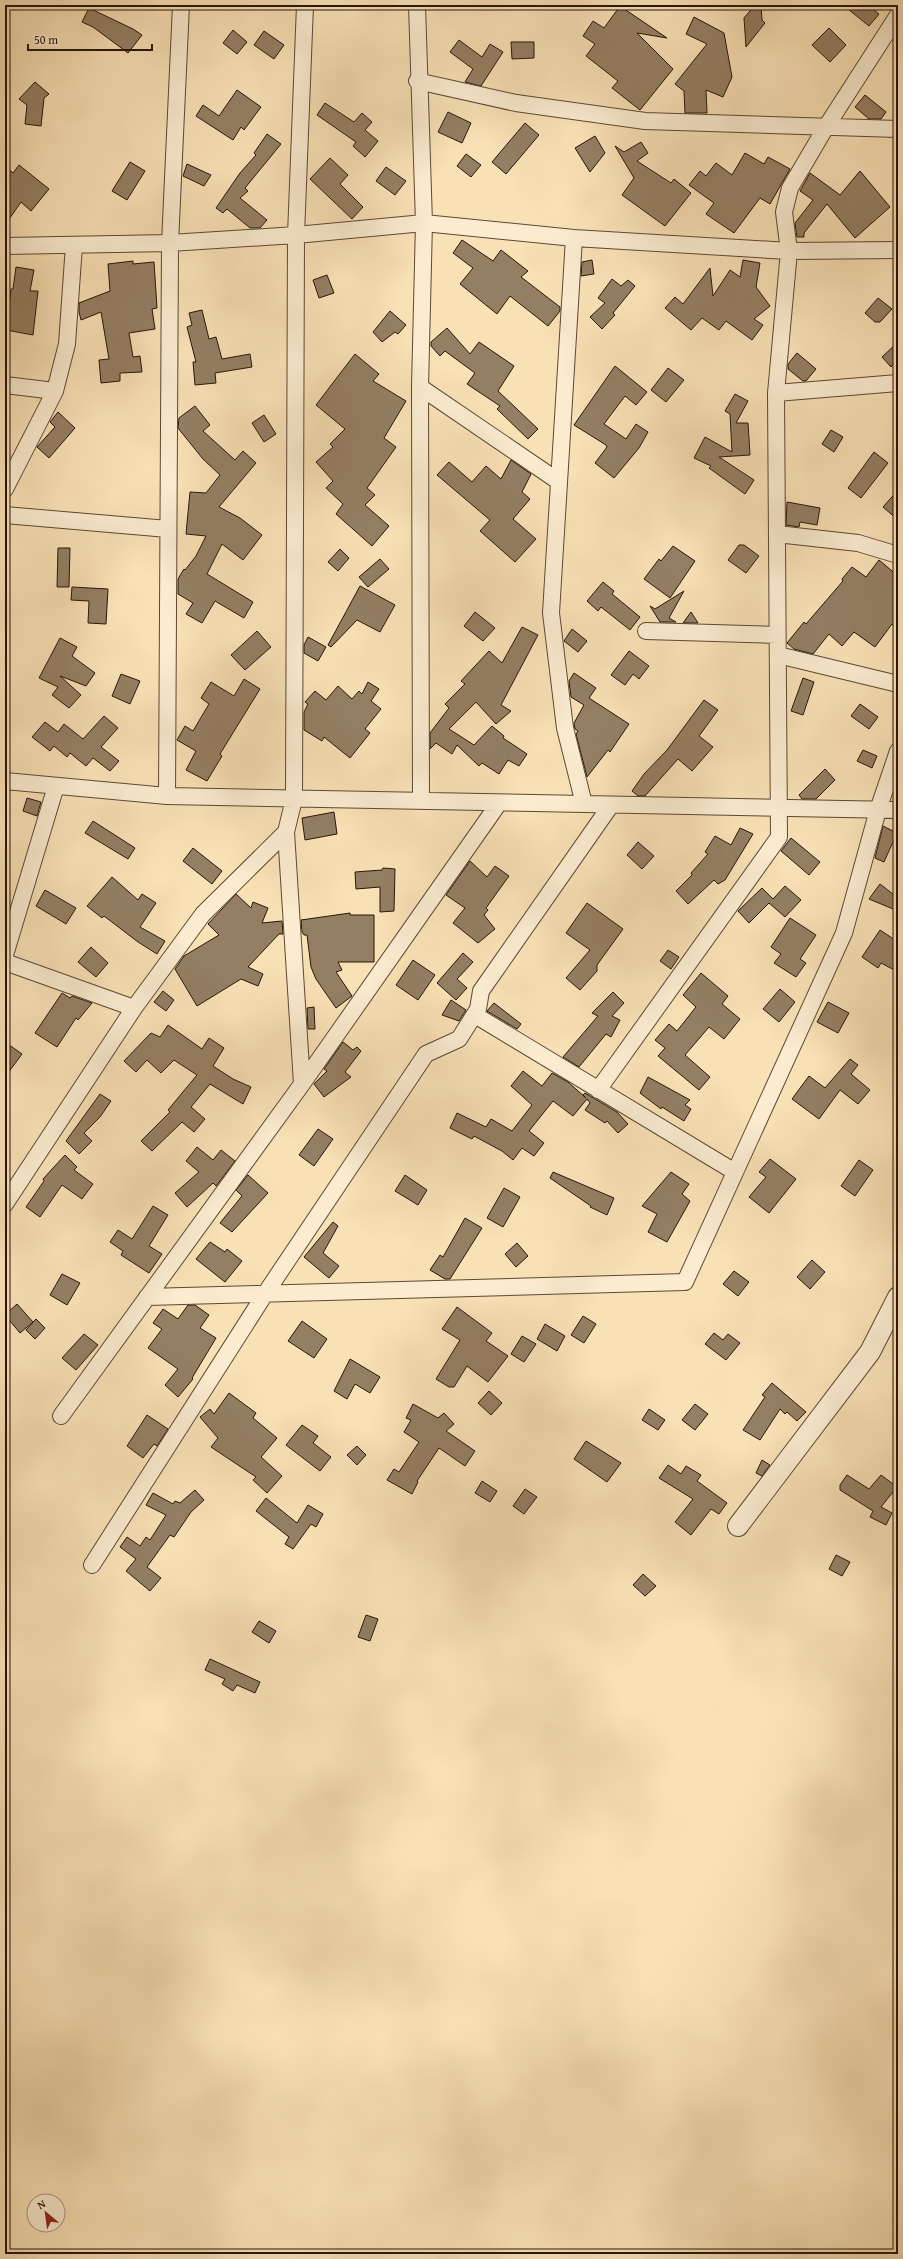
<svg xmlns="http://www.w3.org/2000/svg" width="903" height="2259" font-family="'Gentium Book Plus',serif">
	<style>
		.building { fill: #947f63; stroke: #271509 }
		.lines { fill: none; stroke-linecap: round; stroke-linejoin: round }
		.minor-casing { stroke: #5c4834; stroke-width: 18 }
		.tertiary-casing { stroke: #5c4834; stroke-width: 22 }
		.minor { stroke: #fbecd0; stroke-width: 16 }
		.tertiary { stroke: #fbecd0; stroke-width: 20 }
	</style>
	<rect width="100%" height="100%" fill="#f9e1b6"/>
	<filter id="stains"><feTurbulence type="fractalNoise" baseFrequency=".005" numOctaves="4"/><feColorMatrix values="0 0 0 0 .2 0 0 0 0 .09 0 0 0 0 .02 0 0 0 .5 -.17"/></filter>
	<radialGradient id="worn" r=".72"><stop offset=".6" stop-color="#630" stop-opacity="0"/><stop offset="1" stop-color="#630" stop-opacity=".3"/></radialGradient>
	<!-- building -->
	<path class="building" d="M755,5H761L762,20L765,23L746,47L744,18Z
		M843,5H868L879,14L869,26Z
		M620,6L667,38L637,33L673,69L640,110L612,88L618,81L586,56L595,44L583,36L593,21L604,28Z
		M89,8L133,29L142,35L128,53L93,27L82,22Z
		M694,17L724,33L732,77L723,97L706,90L707,113H685L684,91L675,84L707,44L686,34Z
		M829,28L846,45L830,62L812,45Z
		M233,30L247,42L237,54L223,43Z
		M264,31L284,45L274,59L254,45Z
		M459,40L482,57L490,44L503,52L481,86L465,82L473,69L450,52Z
		M511,42H534V58L512,59Z
		M35,82L49,94L44,98L41,126L25,124L27,105L19,99Z
		M237,90L261,107L244,130L241,127L233,140L196,116L203,105L219,116Z
		M865,95L886,112L881,119H869L855,107Z
		M325,103L354,122L362,113L372,122L365,130L378,141L365,157L353,146L356,142L317,115Z
		M448,112L471,123L462,143L438,132Z
		M525,123L539,135L506,174L492,162Z
		M267,134L281,144L245,188L248,191L240,198L267,220L260,228H250L227,209L223,213L216,208L240,173L256,155L254,153Z
		M595,136L605,153L590,172L575,148Z
		M641,142L648,153L637,161L671,183L674,179L691,193L665,226L622,195L634,178L615,146L624,152Z
		M745,153L764,164L768,157L790,169L770,204L760,198L734,233L706,214L714,203L689,185L700,171L706,176L716,163L732,175Z
		M466,154L481,165L471,177L457,166Z
		M330,158L348,175L340,184L363,207L352,219L310,179Z
		M130,162L145,171L127,200L112,191Z
		M187,164L211,175L204,186L183,176Z
		M19,165L49,189L31,211L21,202L5,225V166L13,173Z
		M386,167L406,181L395,195L376,181Z
		M860,171L890,207L855,238L827,204L804,233V237H797L795,223L813,200L800,191L810,173L840,195Z
		M462,240L493,261L501,250L528,271L521,277L560,307V311L548,326L510,296L497,314L460,284L473,268L453,253Z
		M592,260L594,274L581,276L582,262Z
		M743,260L760,263L756,287L770,306L754,319L763,325L752,340L726,321L719,330L702,318L691,330L665,308L675,297L683,304L710,268L713,296L730,270L740,277Z
		M133,261V264L154,262L157,308L152,309L155,329L129,333L133,357L140,356L142,372L120,373V381L101,383L99,360L109,359L101,312L81,320L79,312V303L110,291L108,264Z
		M16,267L34,270L30,291H38L33,335L6,330L11,289H13Z
		M327,275L334,293L319,298L313,280Z
		M612,279L621,286L628,280L635,286L613,313L615,315L602,329L590,317L605,303L598,298Z
		M878,298L892,309L880,322H875L865,313Z
		M202,310L209,339L216,337L222,359L250,354L252,367L215,373L216,383L195,385L193,362H196L187,327L192,325L189,313Z
		M390,311L406,325L398,334L395,332L382,342L373,332Z
		M447,328L470,354L479,342L514,366L498,391L538,429L528,439L497,409L500,406L467,384L475,373L445,351L440,356L431,346V342Z
		M898,342V359L891,367L882,357Z
		M797,353L816,369L806,381H803L788,369V364Z
		M355,354L379,374L373,381L406,401L384,438L396,447L367,488L375,495L365,505L389,526L372,546L336,514L343,504L326,488L333,481L316,462L333,447L330,444L345,429L316,405Z
		M615,366L647,392L636,405L625,396L604,424L626,439L636,424L648,432L639,448L614,478L595,463L607,447L606,445L574,425Z
		M668,368L684,380L666,402L651,390Z
		M735,394L748,401L736,423H748L750,455L719,457L754,480L745,494L709,468L711,466L694,458L705,437L732,452L730,414L725,411Z
		M195,406L210,425L203,431L235,460L243,451L256,463L219,507L240,518L262,535L243,560L222,544L207,574L253,602L244,618L215,601L202,623L186,614L193,603L178,594V579L184,569L185,570L196,556L206,536L186,534L190,492L206,493L220,475L203,459L178,428L179,418Z
		M58,412L75,428L49,458L37,447L55,427L50,422Z
		M264,415L276,434L264,442L252,423Z
		M831,430L843,437L834,452L822,444Z
		M874,452L888,463L861,498L848,488Z
		M511,460L531,474L522,492L530,499L513,519L536,539L515,562L480,531L490,520L437,475L449,462L472,482L486,466L501,479Z
		M898,490V520L883,507Z
		M787,502L820,508L817,525L800,522L799,527L786,525Z
		M739,545H744L759,556L746,573L728,560Z
		M673,546L695,561L670,598L644,579L659,559L661,561Z
		M58,548H70L69,587H57Z
		M340,549L349,558L338,571L328,562Z
		M380,559L389,569L368,587L359,577Z
		M879,560L898,576V628L892,624L875,647L854,632L842,646L829,634L813,654L794,649L787,643L804,622L806,624L843,581L842,579L852,567L866,577Z
		M603,582L614,591L612,594L640,617L630,630L601,607L598,611L587,601Z
		M360,586L395,605L380,632L357,620L331,647L328,645Z
		M72,587L108,589L106,624L88,623L89,601L71,600Z
		M684,591L669,618L676,622H660L650,606L655,609Z
		M475,612L495,628L483,641L464,626Z
		M691,612L698,623H683Z
		M522,627L538,635L501,705L511,711L496,724L476,702L449,729L474,745L492,726L504,736L503,738L527,754L519,766L508,760L499,774L482,763L479,766L457,745L452,754L436,743L430,749V733L449,708L445,704L465,684L461,681L489,651L502,663Z
		M572,629L587,641L578,652L564,641Z
		M257,631L271,647L245,670L231,655Z
		M308,637L326,647L318,661L304,653V645Z
		M60,638L77,647L72,656L95,673L86,686L60,676L81,695L69,708L52,695L58,687L39,678Z
		M629,651L649,666L639,679L633,674L625,685L611,675Z
		M574,673L596,688L589,698L629,724L610,752L608,750L587,777L576,734L578,731L575,729L574,723L584,705L571,697L569,681Z
		M121,674L140,681L130,704L112,696Z
		M803,678L814,682L803,715L791,711Z
		M244,679L260,689L220,754L222,756L207,781L186,770L196,751L177,740L185,726L193,731L209,704L201,698L211,682L234,696Z
		M368,682L379,689L371,701L381,709L365,729L370,733L350,758L324,737L322,741L304,730V712L308,704L305,702L315,691L326,700L338,686L352,699L359,691L362,694Z
		M704,700L718,710L699,736L713,747L692,771L678,759L645,796H638L632,791L644,774L667,750Z
		M860,704L878,717L869,729L851,716Z
		M104,716L118,728L101,747L119,761L110,771L93,758L86,766L70,753L67,757L54,746L50,751L32,737L45,722L58,732L64,724L83,739Z
		M863,750L877,756L872,768L857,761Z
		M825,769L835,780L816,799H802L799,795Z
		M27,798L41,802L37,816L23,811Z
		M334,812L337,834L305,840L302,818Z
		M93,821L135,848L128,859L85,833Z
		M883,826L897,833L884,862L875,858Z
		M740,828L753,834L725,880L718,884L714,880L688,904L676,891L692,875L691,873L708,854L705,852L715,836L731,845Z
		M791,838L820,862L809,875L781,851Z
		M638,842L654,856L642,869L627,855Z
		M193,848L222,871L212,884L183,861Z
		M470,861L487,877L495,866L509,876L486,908L488,910L484,915L495,929L478,943L453,923L465,908L446,895Z
		M383,868L395,869L394,911L380,912V887L356,889L355,872L382,870Z
		M112,877L138,900L142,894L156,903L140,927L165,941L157,954L138,942L104,916L102,918L87,906Z
		M880,884L898,898V911L869,899Z
		M785,886L801,900L785,917L769,903L749,923L738,911L762,888L773,899Z
		M45,890L76,908L66,924L36,906Z
		M236,894L251,908L253,902L268,908L262,923L282,921L283,934H279L248,967L263,974L258,986L241,979L197,1006L175,969L184,956L219,935L208,924Z
		M587,903L623,929L597,965V971L580,990L566,978L590,950L566,933Z
		M350,913V915H374V962H338L342,970L336,972L352,996L336,1008L316,979L311,967L307,935H304L302,932L301,920Z
		M790,918L816,935L800,959L806,963L796,977L774,963L781,954L771,947Z
		M880,930L898,942V972L881,963L878,968L862,957Z
		M91,947L108,963L96,977L78,962Z
		M668,950L679,957L671,969L660,961Z
		M463,953L473,962L457,979L467,988L456,1000L437,983Z
		M413,960L435,975L418,1000L396,985Z
		M701,973L728,996L722,1004L740,1019L724,1039L709,1027L685,1055L710,1077L699,1090L658,1056L665,1048L655,1040L669,1024L677,1031L696,1007L683,995Z
		M780,989L795,1002L779,1022L763,1009Z
		M163,991L174,1000L166,1011L154,1002Z
		M613,992L624,1003L612,1016L620,1020L611,1037L606,1034L579,1067L563,1057L598,1016L592,1013Z
		M62,993L70,998L72,996L92,1003L78,1020L76,1018L57,1047L35,1033Z
		M451,1000L466,1010L459,1021L442,1015Z
		M828,1002L849,1013L838,1033L817,1022Z
		M494,1003L521,1024L517,1029L487,1011Z
		M314,1007L315,1029H308L307,1008Z
		M168,1025L202,1049L209,1038L224,1048L213,1066L233,1079L251,1087L243,1104L210,1084L191,1107L205,1119L194,1132L182,1122L152,1151L141,1141L170,1112L168,1110L197,1075L174,1060L161,1073L147,1060L136,1072L124,1061L151,1033L160,1037Z
		M5,1042L22,1054L5,1077Z
		M343,1042L353,1050L357,1047L361,1051L345,1072L351,1077L324,1097L314,1084L327,1071L324,1069Z
		M850,1059L858,1065L851,1074L870,1090L858,1104L840,1090L819,1119L792,1099L809,1076L825,1088Z
		M523,1071L542,1086L552,1073L568,1082L586,1098L583,1095L585,1093L617,1112L628,1124L618,1133L607,1121L605,1123L585,1110L590,1103L587,1099L573,1116L553,1101L529,1131L544,1143L534,1156L522,1148L513,1160L502,1151L474,1136L472,1139L450,1128L457,1113L486,1127L491,1119L512,1131L532,1105L511,1086Z
		M648,1077L690,1100L685,1105L691,1109L684,1121L662,1107L661,1109L640,1093Z
		M100,1094L111,1101L100,1117L84,1133L92,1141L79,1154L66,1141Z
		M318,1129L333,1139L314,1166L299,1155Z
		M197,1147L213,1160L221,1150L235,1161L216,1186L213,1183L187,1207L175,1193L199,1172L186,1161Z
		M65,1155L77,1167L74,1170L93,1184L82,1199L62,1185L40,1217L26,1207L44,1181L43,1179Z
		M770,1159L796,1179L769,1213L749,1197L766,1177L759,1172Z
		M859,1160L873,1170L855,1196L841,1186Z
		M553,1172L614,1198L607,1215L590,1207L591,1206L550,1178Z
		M671,1172L689,1184L682,1194L690,1201L667,1242L648,1232L657,1214L642,1206Z
		M248,1175L268,1193L232,1232L220,1223L242,1196L236,1190Z
		M405,1175L427,1190L418,1205L395,1191Z
		M504,1188L520,1197L503,1227L487,1218Z
		M153,1206L168,1215L149,1246L162,1254L149,1273L121,1255L123,1251L110,1242L118,1230L132,1239Z
		M465,1218L482,1228L450,1279H445L430,1270L440,1255L443,1257Z
		M333,1222L338,1226L323,1253L339,1266L329,1278L304,1257Z
		M210,1242L225,1252L227,1249L242,1261L225,1282L196,1259Z
		M517,1243L528,1256L516,1267L505,1254Z
		M812,1260L825,1272L810,1289L797,1277Z
		M734,1271L749,1282L738,1296L723,1284Z
		M62,1274L80,1283L67,1305L50,1295Z
		M17,1304L33,1322L20,1333L5,1315Z
		M188,1305H195L209,1315L200,1328L216,1338L192,1378L193,1379L178,1397L165,1385L178,1369L148,1348L162,1329L153,1323L163,1309L178,1319Z
		M457,1307L492,1333L486,1341L508,1356L488,1382L467,1366L454,1387H449L436,1379L460,1340L442,1329Z
		M583,1316L596,1324L584,1343L571,1335Z
		M36,1319L45,1328L35,1339L26,1330Z
		M302,1321L327,1339L314,1358L288,1341Z
		M545,1324L565,1336L557,1351L537,1339Z
		M714,1333L723,1340L728,1334L740,1343L726,1360L705,1344Z
		M84,1334L98,1345L76,1370L62,1358Z
		M522,1336L536,1344L524,1362L511,1354Z
		M350,1359L380,1377L370,1393L355,1384L347,1399L334,1391Z
		M772,1383L806,1412L797,1421L787,1412L785,1414L780,1409L760,1440L743,1430L765,1397L762,1395Z
		M489,1391L502,1403L491,1415L478,1403Z
		M229,1393L256,1413L253,1418L277,1438L261,1457L282,1476L267,1493L253,1480L256,1477L211,1447L218,1438L200,1417L210,1409L214,1414Z
		M413,1404L438,1418L444,1413L454,1424L446,1431L475,1451L465,1466L439,1448L417,1481L418,1482L412,1494L387,1480L394,1469L399,1472L419,1442L404,1432L411,1420L406,1418Z
		M695,1404L708,1414L695,1430L682,1420Z
		M649,1409L665,1420L658,1430L642,1420Z
		M147,1415L168,1429L157,1446L154,1444L143,1458L127,1446Z
		M302,1425L318,1436L313,1443L331,1457L320,1471L286,1445Z
		M586,1441L621,1463L607,1482L574,1459Z
		M357,1446L366,1455L357,1465L347,1455Z
		M762,1460L770,1465L762,1476L756,1473Z
		M668,1465L681,1474L686,1466L701,1475L697,1481L727,1503L719,1514L711,1509L691,1535L675,1522L693,1499L659,1478Z
		M847,1475L869,1489L881,1475L897,1487L881,1507L892,1513L886,1525L870,1517L873,1511L840,1490V1485Z
		M482,1481L497,1491L490,1502L475,1493Z
		M525,1489L537,1497L524,1514L513,1506Z
		M195,1490L204,1500L191,1512L174,1537L170,1535L147,1567L161,1578L150,1591L126,1571L136,1559L120,1547L127,1537L140,1546L146,1537L150,1540L166,1515L146,1505L153,1493L173,1504L175,1501L180,1503Z
		M266,1498L297,1523L308,1505L323,1514L316,1527L311,1524L293,1549L285,1544L289,1537L256,1511Z
		M836,1555L850,1562L842,1576L829,1569Z
		M643,1574L656,1586L645,1596L633,1585Z
		M366,1615L378,1619L370,1641L358,1637Z
		M259,1621L276,1631L269,1643L252,1632Z
		M210,1659L260,1682L255,1693L237,1685L233,1691L222,1684L225,1679L205,1670Z"/>
	<g class="lines">
		<!-- minor casing -->
		<g class="minor-casing">
			<path id="minor" d="M417,5L424,223L420,387L421,801
				M417,81L516,103L645,121L898,129
				M574,238L551,613L565,728L584,804
				M5,246L170,243L296,235L424,223L574,238L789,251L898,250
				M5,385L55,391
				M420,387L558,481
				M776,393L898,383
				M5,489L55,391L67,344L74,245
				M5,515L168,529
				M777,534L858,543L898,555
				M646,631L777,635
				M778,655L898,684
				M5,781L167,796L898,810
				M167,796L170,243L181,5
				M5,955L56,786
				M5,962L134,1008
				M475,1015L735,1172
				M302,1084L286,832L294,799L296,235L305,5
				M598,1090L779,837L776,393L789,251L784,212L790,188L826,127L898,15
				M5,1204L134,1008L203,914L286,832
				M147,1297L685,1282L844,933L878,810L898,751
				M61,1416L302,1084L499,803
				M92,1565L265,1294L426,1054L459,1039L478,1009L481,991L611,805"/>
		</g>
		<!-- tertiary casing -->
		<g class="tertiary-casing">
			<path id="tertiary" d="M738,1526L870,1352L898,1297"/>
		</g>
		<!-- minor -->
		<use href="#minor" class="minor"/>
		<!-- tertiary -->
		<use href="#tertiary" class="tertiary"/>
	</g>
	<!-- margin -->
	<rect width="903" height="2259" fill="none" stroke="#f9e1b6" stroke-width="20"/>
	<rect x="6" y="6" width="891" height="2247" fill="none" stroke="#271509" stroke-width="2"/>
	<rect x="10" y="10" width="883" height="2239" fill="none" stroke="#271509"/>
	<!-- north arrow -->
	<g transform="translate(46 2213) rotate(331)"><circle r="19" fill="#fbecd0" stroke="#a69680"/>
	<path d="M0-3L7 15L0 10L-7 15Z" fill="#8f2418"/>
	<text y="-6" font-size="11" font-weight="bold" text-anchor="middle" fill="#271509">N</text>
	</g>
	<!-- scale -->
	<path d="M28 44v6h124v-6" fill="none" stroke="#271509" stroke-width="2"/>
	<text x="34" y="44" font-size="12" fill="#271509" stroke="#fbecd0" stroke-width="3" paint-order="stroke">50 m</text>
	<rect width="100%" height="100%" filter="url(#stains)"/>
	<rect width="100%" height="100%" fill="url(#worn)"/>
</svg>
